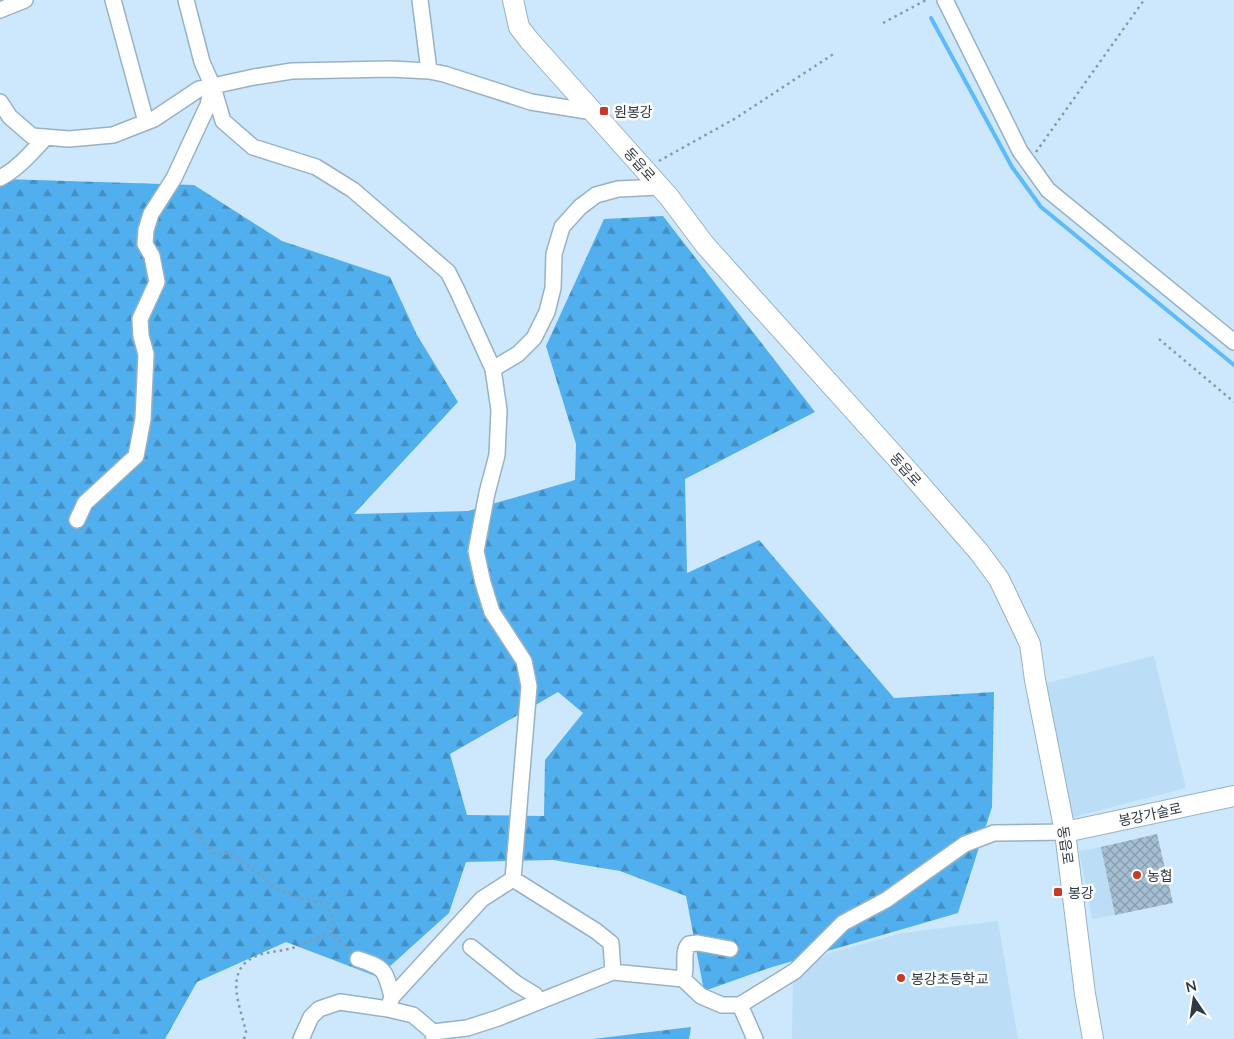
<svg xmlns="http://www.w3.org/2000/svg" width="1234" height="1039" font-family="Lato,'Noto Sans KR',sans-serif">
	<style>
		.built { fill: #bbddf6 }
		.forest { fill: url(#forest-firs); fill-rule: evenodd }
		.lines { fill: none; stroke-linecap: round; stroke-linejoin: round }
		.stream { stroke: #5ebbfb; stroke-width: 4 }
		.building { fill: url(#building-cross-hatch) }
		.street-casing { stroke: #98b2c5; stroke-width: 18 }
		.secondary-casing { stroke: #98b2c5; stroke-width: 22 }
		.path { stroke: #8699a8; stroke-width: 2.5; stroke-dasharray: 2.5 4; stroke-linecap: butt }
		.street { stroke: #fff; stroke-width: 15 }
		.secondary { stroke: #fff; stroke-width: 20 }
		.poi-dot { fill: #c63b26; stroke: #fff; stroke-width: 2 }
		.labels { text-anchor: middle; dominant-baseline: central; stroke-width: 5; stroke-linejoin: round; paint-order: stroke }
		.poi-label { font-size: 14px; fill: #2f3941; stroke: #fff; text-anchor: start }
		.street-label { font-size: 14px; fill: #2f3941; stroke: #fff }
	</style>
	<defs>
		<pattern id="forest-firs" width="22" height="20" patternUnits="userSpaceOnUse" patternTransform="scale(1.25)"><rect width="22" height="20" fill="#51afee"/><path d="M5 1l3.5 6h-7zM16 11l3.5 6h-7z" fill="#448fc2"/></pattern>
		<pattern id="building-cross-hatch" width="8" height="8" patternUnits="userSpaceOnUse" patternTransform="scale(1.25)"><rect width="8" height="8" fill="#a5bfd2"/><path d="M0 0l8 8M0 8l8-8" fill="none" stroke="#879cac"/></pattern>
	</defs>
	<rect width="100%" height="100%" fill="#cde8fd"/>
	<!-- built -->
	<path class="built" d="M1154,656L1186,788L1070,818L1039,685Z
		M1101,847L1115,915L1092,919L1079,851Z
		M998,921L1018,1039H792L793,981L795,975L827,954L902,933Z"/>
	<!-- forest -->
	<path class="forest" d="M0,178L3,179L194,185L282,241L390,277L417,335L458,402L354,514L468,511L575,480L576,444L546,346L604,219L663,216L815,412L685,479L687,573L759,540L894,698L994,692L992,807L958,913L769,968L704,991L686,896L620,871L553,860L466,862L449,913L378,977L286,942L197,982L165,1039H0ZM558,692L583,713L545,760L544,816L467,815L450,754Z
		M691,1027L689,1039H593Z"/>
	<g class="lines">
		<!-- stream -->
		<path class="stream" d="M931,18L1012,167L1041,207L1234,365"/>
	</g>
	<!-- building -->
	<path class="building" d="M1157,834L1173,903L1115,915L1101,847Z"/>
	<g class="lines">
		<!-- street casing -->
		<g class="street-casing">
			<path id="street" d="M113,0L146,122
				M186,0L202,62L213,87L223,121L253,147L316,167L353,190L448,272L457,290L493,369L499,410L497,455L487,493L476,551L483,583L492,612L524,661L529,686L513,879
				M420,0L429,71
				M945,0L1020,151L1048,190L1234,342
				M0,10L25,0
				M0,102L10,117L32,136L69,139L113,135L154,119L199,89L254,77L292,71L391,69L429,71L444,74L531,102L593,112
				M0,178C18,169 32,152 46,137
				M493,369L518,354L534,338L547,312L553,288L554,254L562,227L580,207L596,195L618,189L660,187
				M77,520L85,503L136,456L143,419L146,354L141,336L140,319L157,282L152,256L145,244L146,230L151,214L174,178L208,105L212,88
				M513,879L596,931L611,943L613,972
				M471,947L517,984L535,995L540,1001
				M358,959C385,968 385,969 392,997
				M683,979C688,968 681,952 689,944L698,943L730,949
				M740,1005L755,1039
				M388,1009L392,997L482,899L513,879
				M433,1032L467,1028L498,1018L613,972L683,979L701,996L722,1005H740L795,971L843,923L886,900L965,844L994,833L1065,832
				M301,1039L311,1017L319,1009L340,1002L388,1009L413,1015L433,1032L434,1039"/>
		</g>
		<!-- secondary casing -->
		<g class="secondary-casing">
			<path id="secondary" d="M513,0L519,27L529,40L669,197L705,245L911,474L979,552L999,579L1030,644L1035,680L1065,832L1085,994L1093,1039
				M1065,832L1234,796"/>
		</g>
		<!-- path -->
		<path class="path" d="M883,23L926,0
			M1036,152L1144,0
			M659,161L736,118L835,53
			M1159,339L1234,402
			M191,828L215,854L218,855L230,853L264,877L269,885L300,898L328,904L333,922V934
			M244,1039L246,1032C240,1005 222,968 259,955C269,952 279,951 289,949C304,945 319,935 333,934L350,951"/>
		<!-- street -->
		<use href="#street" class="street"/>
		<!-- secondary -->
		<use href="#secondary" class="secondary"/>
	</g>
	<!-- markers -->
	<g class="poi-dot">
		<rect x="599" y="106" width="10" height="10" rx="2.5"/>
		<circle cx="1137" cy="875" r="5"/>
		<rect x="1053" y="887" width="10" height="10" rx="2.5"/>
		<circle cx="901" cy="978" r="5"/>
	</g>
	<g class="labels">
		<!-- poi labels -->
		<g class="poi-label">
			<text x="614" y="111">원봉강</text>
			<text x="1147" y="875">농협</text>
			<text x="1068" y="892">봉강</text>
			<text x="911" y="978">봉강초등학교</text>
		</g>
		<!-- street labels -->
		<g class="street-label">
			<text transform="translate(640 164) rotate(48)">동읍로</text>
			<text transform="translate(906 469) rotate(48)">동읍로</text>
			<text transform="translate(1150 814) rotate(-12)">봉강가술로</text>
			<text transform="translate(1066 845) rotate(82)">동읍로</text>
		</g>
	</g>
	<!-- north arrow -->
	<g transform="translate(1194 999) rotate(347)" stroke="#ffffff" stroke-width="4" paint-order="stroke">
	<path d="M0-4L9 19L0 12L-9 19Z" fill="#2f3941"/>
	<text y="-8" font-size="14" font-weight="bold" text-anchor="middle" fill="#2f3941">N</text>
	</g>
</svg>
